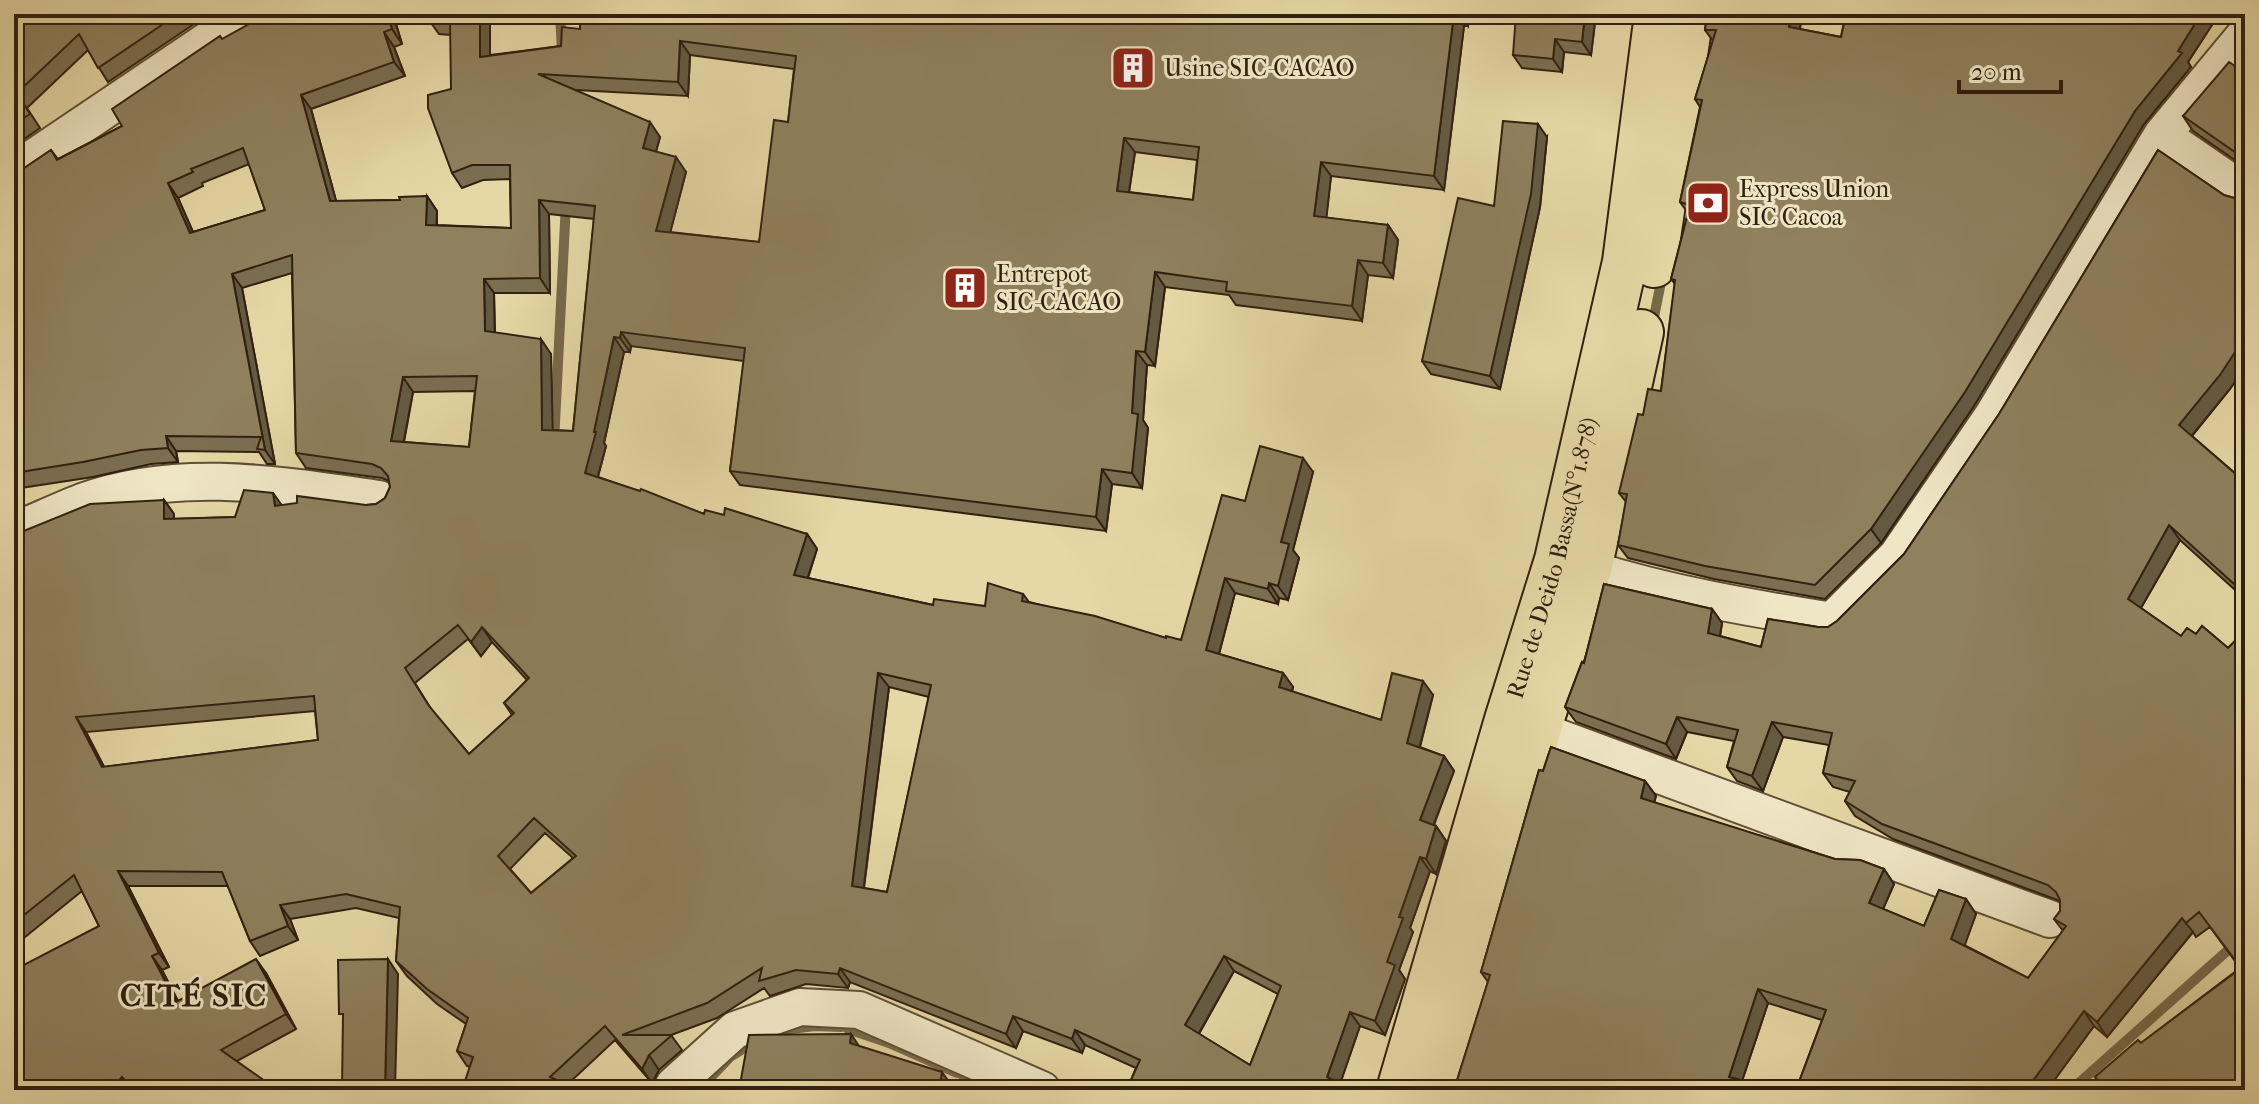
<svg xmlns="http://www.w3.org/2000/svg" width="2259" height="1104" font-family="'IM FELL French Canon',serif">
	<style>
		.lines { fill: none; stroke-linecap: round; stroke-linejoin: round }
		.stream { stroke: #78694b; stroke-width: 10 }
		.minor-casing { stroke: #5e4e35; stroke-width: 40 }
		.major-casing { stroke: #31200f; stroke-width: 48 }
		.minor { stroke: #efe6c5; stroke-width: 36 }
		.major { stroke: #e6d8a6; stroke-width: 44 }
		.wall { fill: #7b6e51; stroke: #31200f; stroke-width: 2; fill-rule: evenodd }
		.shaded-wall { fill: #645a42; stroke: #31200f; stroke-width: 2 }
		.building { fill: #8f805e; stroke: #31200f; stroke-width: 2; fill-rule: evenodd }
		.labels { text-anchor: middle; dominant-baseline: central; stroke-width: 6; stroke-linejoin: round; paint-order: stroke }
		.poi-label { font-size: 24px; fill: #31200f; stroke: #efe6c5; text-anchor: start }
		.street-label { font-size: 24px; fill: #31200f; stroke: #efe6c5 }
		.district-label { font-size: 32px; font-weight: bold; letter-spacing: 2px; fill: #31200f; stroke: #efe6c5 }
	</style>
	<rect width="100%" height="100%" fill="#e6d8a6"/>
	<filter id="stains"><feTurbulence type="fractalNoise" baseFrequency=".0025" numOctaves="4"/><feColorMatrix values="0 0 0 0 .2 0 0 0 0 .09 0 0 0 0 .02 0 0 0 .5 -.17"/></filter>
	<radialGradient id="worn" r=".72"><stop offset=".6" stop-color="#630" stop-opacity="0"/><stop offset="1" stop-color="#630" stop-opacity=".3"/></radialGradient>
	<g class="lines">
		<!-- stream -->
		<path class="stream" d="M560,14L562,51
			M1652,327L1663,272
			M554,443L566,203
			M848,1029L889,1043L957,1073
			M783,1030L815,1026L841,1027
			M712,1076L730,1057L757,1040
			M963,1076L996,1090
			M2071,1090L2245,935"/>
		<!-- minor casing -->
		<g class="minor-casing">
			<path id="minor" d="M2162,135L2245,192
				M14,171L247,14
				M14,531C36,522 59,511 82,502C178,467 280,485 379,499
				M1589,569C1669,594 1750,608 1832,621L1897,556L1992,417L2162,135L2245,35
				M1513,721L2050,919
				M672,1090L674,1085L735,1030L800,1007L859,1010L1042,1090"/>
		</g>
		<!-- major casing -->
		<g class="major-casing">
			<g id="major">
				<path d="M1654,265L1691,14"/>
				<path id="s1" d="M1399,1090L1507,720L1557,560L1625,262L1657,14"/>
				<path d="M1436,1090L1538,731L1589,569L1641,332"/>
			</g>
		</g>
		<!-- minor -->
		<use href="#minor" class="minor"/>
		<!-- major -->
		<use href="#major" class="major"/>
	</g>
	<!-- wall -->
	<path class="wall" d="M14,14H192L197,22L108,82L88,50L27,108L40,128L14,146Z
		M393,14L402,44L394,47L405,76L311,109L336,201L400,200L427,196L437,211V225L511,228L510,179L483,180L462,188L452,173L451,35L439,34L429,20V14H490V55L561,46L580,29V14H1469L1468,26H1464L1444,190L1331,176L1326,218L1388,225L1398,240L1393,278L1368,275L1362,321L1236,305L1229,295L1165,287L1155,366L1147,365L1143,420L1148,428L1142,488L1112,484L1106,531L740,485L730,471L744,361L631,346L630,352H624L604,443L606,446L598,477L704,514L807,534L817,549L808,578L933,605L985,606L1023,594L1029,602L1166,638L1181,640L1245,501L1313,472L1293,550L1299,558L1288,600L1279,598L1278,604L1235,593L1219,654L1283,673L1293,687L1292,692L1381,720L1433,695L1420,747L1444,756L1454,771L1434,825L1436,826L1446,841L1436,874L1430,871L1410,928L1413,932L1399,970L1405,979L1385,1035L1360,1026L1340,1083L1351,1090H1137L1131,1080L1136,1068L1085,1045L1082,1053L1023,1031L1016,1048L850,982L848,988L806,984L770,996L764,988L717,1018L671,1035L682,1050L659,1070L652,1083L615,1040L568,1084L467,1066L457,1051L466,1024L437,1004L407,976L396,961L399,918L356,908L290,919L298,940L260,956L250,941L228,886H128L169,967L162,970L178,1001L266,973L296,1029L237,1061L270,1090H14L99,926L82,891L14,946V535L164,500L174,514V519L235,517L273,493L281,505H366L376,504L385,498L390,487L389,481L382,478L306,468L296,453L292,273L242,288L275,464H267L259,452L176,451L178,462L151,464L93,477L14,489V175L51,150L58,159L122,126L222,39ZM690,55L794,69L788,122L759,242L670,232L686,172L656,152L660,137L575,90L688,96ZM1135,152L1197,160L1193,200L1129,192ZM249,164L265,210L193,232L178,198L203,186L202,183ZM549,214L594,219L573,431L552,430L551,354L495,333L494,293H550ZM475,391L469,447L404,442L413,392ZM468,639L481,656L492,642L527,680L504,703L512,715L469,754L433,712L415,683ZM889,687L929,697L887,892L864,888ZM315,711L318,740L104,767L86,732ZM545,833L573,858L531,893L510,869ZM1234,971L1278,994L1250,1065L1199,1034Z
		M1596,14L1591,55L1564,52L1562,72L1522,68L1513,55Z
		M1707,14H1802L1800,29L1841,37L1846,14H2219L2188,62L2191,67L2144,124L1974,406L1881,543L1825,599L1714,579L1628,558L1618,545L1626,502L1619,493L1643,415L1661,391L1675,284L1671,279L1688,213L1680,202L1700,107L1695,99L1713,41L1705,30Z
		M2245,58V167L2193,131L2183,116L2238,68Z
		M1547,137L1540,207L1500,389L1431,374L1422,361L1494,206Z
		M2158,150L2224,195L2234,198L2245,195V367L2230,389L2192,436L2245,482V599L2180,540L2141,608L2181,636L2187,628L2196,634L2202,626L2228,648L2245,631V1090H2104L2095,1077L2138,1040L2141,1043L2240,968L2210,927L2196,937L2193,932L2107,1037L2094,1026L2047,1090H1796L1822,1020L1768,1003L1742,1081L1781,1090H1454L1488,982L1481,972L1539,770L1543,771L1551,747L1645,781L1656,796L1654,803L1835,859L1860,860L1884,869L1894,884L1883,909L1924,926L1939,890L1966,899L1976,914L1964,945L2028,978L2063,931L2054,919L2060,911V901L1893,839L1855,816L1845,801L1850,792L1833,787L1823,773L1829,745L1783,737L1763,791L1737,781L1727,767L1734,741L1687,732L1676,759L1576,722L1565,707L1582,662L1584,663L1604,584L1712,609L1722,623L1720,636L1761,647L1768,619L1818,627H1828L1837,621L1904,554L1999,414Z"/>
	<!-- shaded-wall -->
	<path class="shaded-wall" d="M387,14H393L402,44L392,29Z
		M480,14H490V71L480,57Z
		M1454,14H1456L1464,26L1444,190L1434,176Z
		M1460,14H1469L1468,26Z
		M1585,14H1596L1591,55L1582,42Z
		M1791,14H1802L1798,41L1789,27Z
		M2201,14H2219L2188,62L2191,67L2144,124L1974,406L1881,543L1871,529L2135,111L2178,51Z
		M384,32L394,47L405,76L394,62Z
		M1555,39L1564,52L1562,72L1553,59Z
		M680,41L690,55L688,96L678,82Z
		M301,95L311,109L340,215L330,201Z
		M650,122L660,137L653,162L643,148Z
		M1538,124L1547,137L1540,207L1500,389L1490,376Z
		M1124,138L1135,152L1127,205L1117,191Z
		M676,157L686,172L667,245L656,231Z
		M1321,162L1331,176L1325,231L1314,216Z
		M168,183L178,198L200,248L190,233Z
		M427,196L437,211L436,239L426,225Z
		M539,200L549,214L550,293L540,278Z
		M1388,225L1398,240L1393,278L1383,263Z
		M1358,260L1368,275L1362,321L1352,306Z
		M1155,272L1165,287L1155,366L1145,352Z
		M232,274L242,288L275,464L265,450Z
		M484,279L494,293L495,346L485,331Z
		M621,332L631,346L630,352L620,338Z
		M614,337L624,352L604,443L606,446L595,487L585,473Z
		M2245,337V367L2230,389L2189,439L2179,425Z
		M541,339L551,354L553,444L542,430Z
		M1136,351L1147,365L1143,420L1148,428L1142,488L1132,473V413Z
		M403,377L413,392L401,456L391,441Z
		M166,436L176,451L178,462L168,448Z
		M1303,458L1313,472L1293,550L1299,558L1288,600L1278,586L1281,542Z
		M1102,469L1112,484L1106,531L1096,517Z
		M273,493L283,507L275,506Z
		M164,500L174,514V534L164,519Z
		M2169,525L2180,540L2138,613L2128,599Z
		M807,534L817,549L804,589L794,575Z
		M1225,578L1235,593L1216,665L1206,650Z
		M1269,583L1279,598L1278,604L1268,589Z
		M1712,609L1722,623L1718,648L1708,633Z
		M482,627L492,642L481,656L471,642Z
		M878,673L889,687L862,901L852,886Z
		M1283,673L1293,687L1289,702L1279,687Z
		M1423,681L1433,695L1417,757L1407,743Z
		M76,717L86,732L112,782L102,767Z
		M1677,717L1687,732L1676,759L1666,744Z
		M1772,722L1783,737L1763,791L1752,776Z
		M1444,756L1454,771L1430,834L1420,820Z
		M1645,781L1656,796L1651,813L1641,798Z
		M1436,826L1446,841L1436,874L1426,859Z
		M1420,857L1430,871L1410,928L1413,932L1399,970L1405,979L1385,1035L1375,1021L1387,962L1399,917Z
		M1884,869L1894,884L1879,918L1869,903Z
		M118,871L128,886L169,967L159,953Z
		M1966,899L1976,914L1962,953L1951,939Z
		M280,905L290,919L298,940L288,926Z
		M2182,918L2193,932L2107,1037L2097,1022Z
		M152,956L162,970L186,1017L176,1002Z
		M1224,956L1234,971L1195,1040L1185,1025Z
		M256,959L266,973L296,1029L286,1014Z
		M388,959L398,974L395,1090H385Z
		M840,968L850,982L848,988L838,974Z
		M1758,989L1768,1003L1739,1090L1729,1077Z
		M2084,1011L2094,1026L2047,1090H2026Z
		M1350,1012L1360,1026L1338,1090L1327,1077Z
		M1013,1016L1023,1031L1016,1048L1006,1034Z
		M1075,1030L1085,1045L1082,1053L1072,1039Z
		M851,1034L861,1049L850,1043Z
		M649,1055L659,1070L652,1083L642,1069Z
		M942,1072L952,1086V1090H939Z
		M122,1077L131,1090H110Z
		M262,1079L270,1090H255Z"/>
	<!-- building -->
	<path class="building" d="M14,14H178L98,68L79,34L17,93L30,114L14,124Z
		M267,14H387L392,29L384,32L394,62L301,95L330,201L400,200L399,197L427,196L426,225L511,228L510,165H472L452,173L428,108V95L451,89L450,20H429V14H480V57L561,46L562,27L580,29V14H1454L1434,176L1321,162L1314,216L1388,225L1383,263L1358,260L1352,306L1226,291L1227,282L1155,272L1145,352L1136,351L1132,413L1138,414L1132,473L1102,469L1096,517L730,471L745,348L621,332L620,338L614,337L594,432H596L585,473L640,491L641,489L704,514L705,510L724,515L725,508L807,534L794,575L933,605L934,599L985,606L988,583L1023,594L1022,601L1095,616L1166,638V636L1181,640L1222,495L1245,501L1260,446L1303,458L1281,542L1289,544L1278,586L1269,583L1268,589L1225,578L1206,650L1283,673L1279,687L1381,720L1392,673L1423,681L1407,743L1444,756L1420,820L1436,826L1426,859L1420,857L1399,917L1403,918L1387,962L1395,965L1375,1021L1350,1012L1327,1077L1349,1088V1090H1149L1131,1080L1140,1060L1075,1030L1072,1039L1013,1016L1006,1034L840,968L838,974L796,970L759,981L762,968L707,1003L622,1035H672L649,1055L642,1069L605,1026L550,1077L580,1090H462L473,1057L457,1051L468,1018L427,989L396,961L400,907L346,894L280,905L288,926L250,941L222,872L118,871L159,953L152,956L176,1002L256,959L286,1014L221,1050L262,1079L255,1090H134L122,1077L110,1090H14V970L99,926L74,875L14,923V535L90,504L164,500V519L235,517L244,490L273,493L275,506L297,503V496L366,505L376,504L385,498L390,487L388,476L381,468L372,464L296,453L292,255L232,274L265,450L257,449L261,437L166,436L168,448L141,450L83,462L14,473V175L51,150L57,160L122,126L112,109L220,36L222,39ZM680,41L796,56L788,122L774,120L759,242L656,231L676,157L643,148L650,122L538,74L678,82ZM1124,138L1199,147L1193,200L1117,191ZM243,148L265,210L190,233L168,183L193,172L191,169ZM539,200L595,206L573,431L542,430L541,339L485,331L484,279L540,278ZM477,376L469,447L391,441L403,377ZM458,625L471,642L482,627L529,678L504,703L514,713L469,754L429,706L405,668ZM878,673L931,685L887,892L852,886ZM314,696L318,740L102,767L76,717ZM534,818L576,856L531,893L498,856ZM1224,956L1281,986L1250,1065L1185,1025Z
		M1516,14H1585L1582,42L1555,39L1553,59L1513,55Z
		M1707,14H1791L1789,27L1841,37L1846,14H2201L2178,51L2182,53L2135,111L1965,392L1871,529L1815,585L1705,566L1618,545L1627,494L1619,493L1638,414L1643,415L1648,389L1661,391L1675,280L1671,279L1690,205L1680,202L1702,100L1695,99L1716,30H1705Z
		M2245,58V159L2183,116L2229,62L2238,68Z
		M1503,121L1538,124L1531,194L1490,376L1422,361L1458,198L1494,206Z
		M2158,150L2224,195L2234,198L2245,195V337L2220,375L2179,425L2245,482V594L2169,525L2128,599L2181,636L2187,628L2196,634L2202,626L2228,648L2245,631V1090H2107L2095,1077L2138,1040L2141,1043L2241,968L2199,912L2186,923L2182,918L2097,1022L2084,1011L2026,1090H1796L1826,1010L1758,989L1729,1077L1781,1090H1454L1490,975L1481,972L1539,770L1543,771L1551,747L1645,781L1641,798L1835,859L1860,860L1884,869L1869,903L1924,926L1939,890L1966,899L1951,939L2028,978L2066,926L2054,919L2060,911V900L2056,892L2048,885L1882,824L1845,801L1855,781L1823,773L1832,733L1772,722L1752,776L1727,767L1738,730L1677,717L1666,744L1565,707L1582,662L1584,663L1604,584L1712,609L1708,633L1761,647L1768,619L1818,627H1828L1837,621L1904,554L1999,414Z
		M388,959L385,1090H342L343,1014H339L338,960Z
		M851,1034L850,1043L942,1072L939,1090H739L749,1035Z"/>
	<!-- icons -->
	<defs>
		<g id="building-square" transform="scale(2.3)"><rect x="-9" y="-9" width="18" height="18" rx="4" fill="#8f2418" stroke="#efe6c5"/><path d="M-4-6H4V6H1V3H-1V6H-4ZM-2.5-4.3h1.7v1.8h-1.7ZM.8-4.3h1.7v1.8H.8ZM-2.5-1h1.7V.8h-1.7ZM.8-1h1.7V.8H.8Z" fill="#fff"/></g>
		<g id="bank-square" transform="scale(2.3)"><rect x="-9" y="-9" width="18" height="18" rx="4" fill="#8f2418" stroke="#efe6c5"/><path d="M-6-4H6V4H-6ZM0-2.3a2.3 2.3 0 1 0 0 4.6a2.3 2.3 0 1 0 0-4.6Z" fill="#fff"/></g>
	</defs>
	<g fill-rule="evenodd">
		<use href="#building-square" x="1133" y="68"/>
		<use href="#bank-square" x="1708" y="203"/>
		<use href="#building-square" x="965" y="288"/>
	</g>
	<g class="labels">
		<!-- poi labels -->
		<g class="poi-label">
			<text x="1164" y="68">Usine SIC-CACAO</text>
			<text x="1739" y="189">Express Union<tspan x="1739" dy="28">SIC Cacoa</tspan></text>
			<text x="996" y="274">Entrepot<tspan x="996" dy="28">SIC-CACAO</tspan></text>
		</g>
		<!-- street labels -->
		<g class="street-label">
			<text stroke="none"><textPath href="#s1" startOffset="554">Rue de Deido Bassa(N°1.878)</textPath></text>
		</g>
		<!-- district labels -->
		<g class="district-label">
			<text x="194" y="995">CITÉ SIC</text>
		</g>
	</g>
	<!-- margin -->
	<rect width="2259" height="1104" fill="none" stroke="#e6d8a6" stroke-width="48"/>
	<rect x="16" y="16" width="2227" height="1072" fill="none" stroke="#31200f" stroke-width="4"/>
	<rect x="24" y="24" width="2211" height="1056" fill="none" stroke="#31200f" stroke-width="2"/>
	<!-- scale -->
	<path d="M1959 80v12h102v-12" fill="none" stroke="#31200f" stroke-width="4"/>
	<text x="1971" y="80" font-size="24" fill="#31200f" stroke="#efe6c5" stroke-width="6" paint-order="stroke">20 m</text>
	<rect width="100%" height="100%" filter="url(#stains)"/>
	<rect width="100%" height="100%" fill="url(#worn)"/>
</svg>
